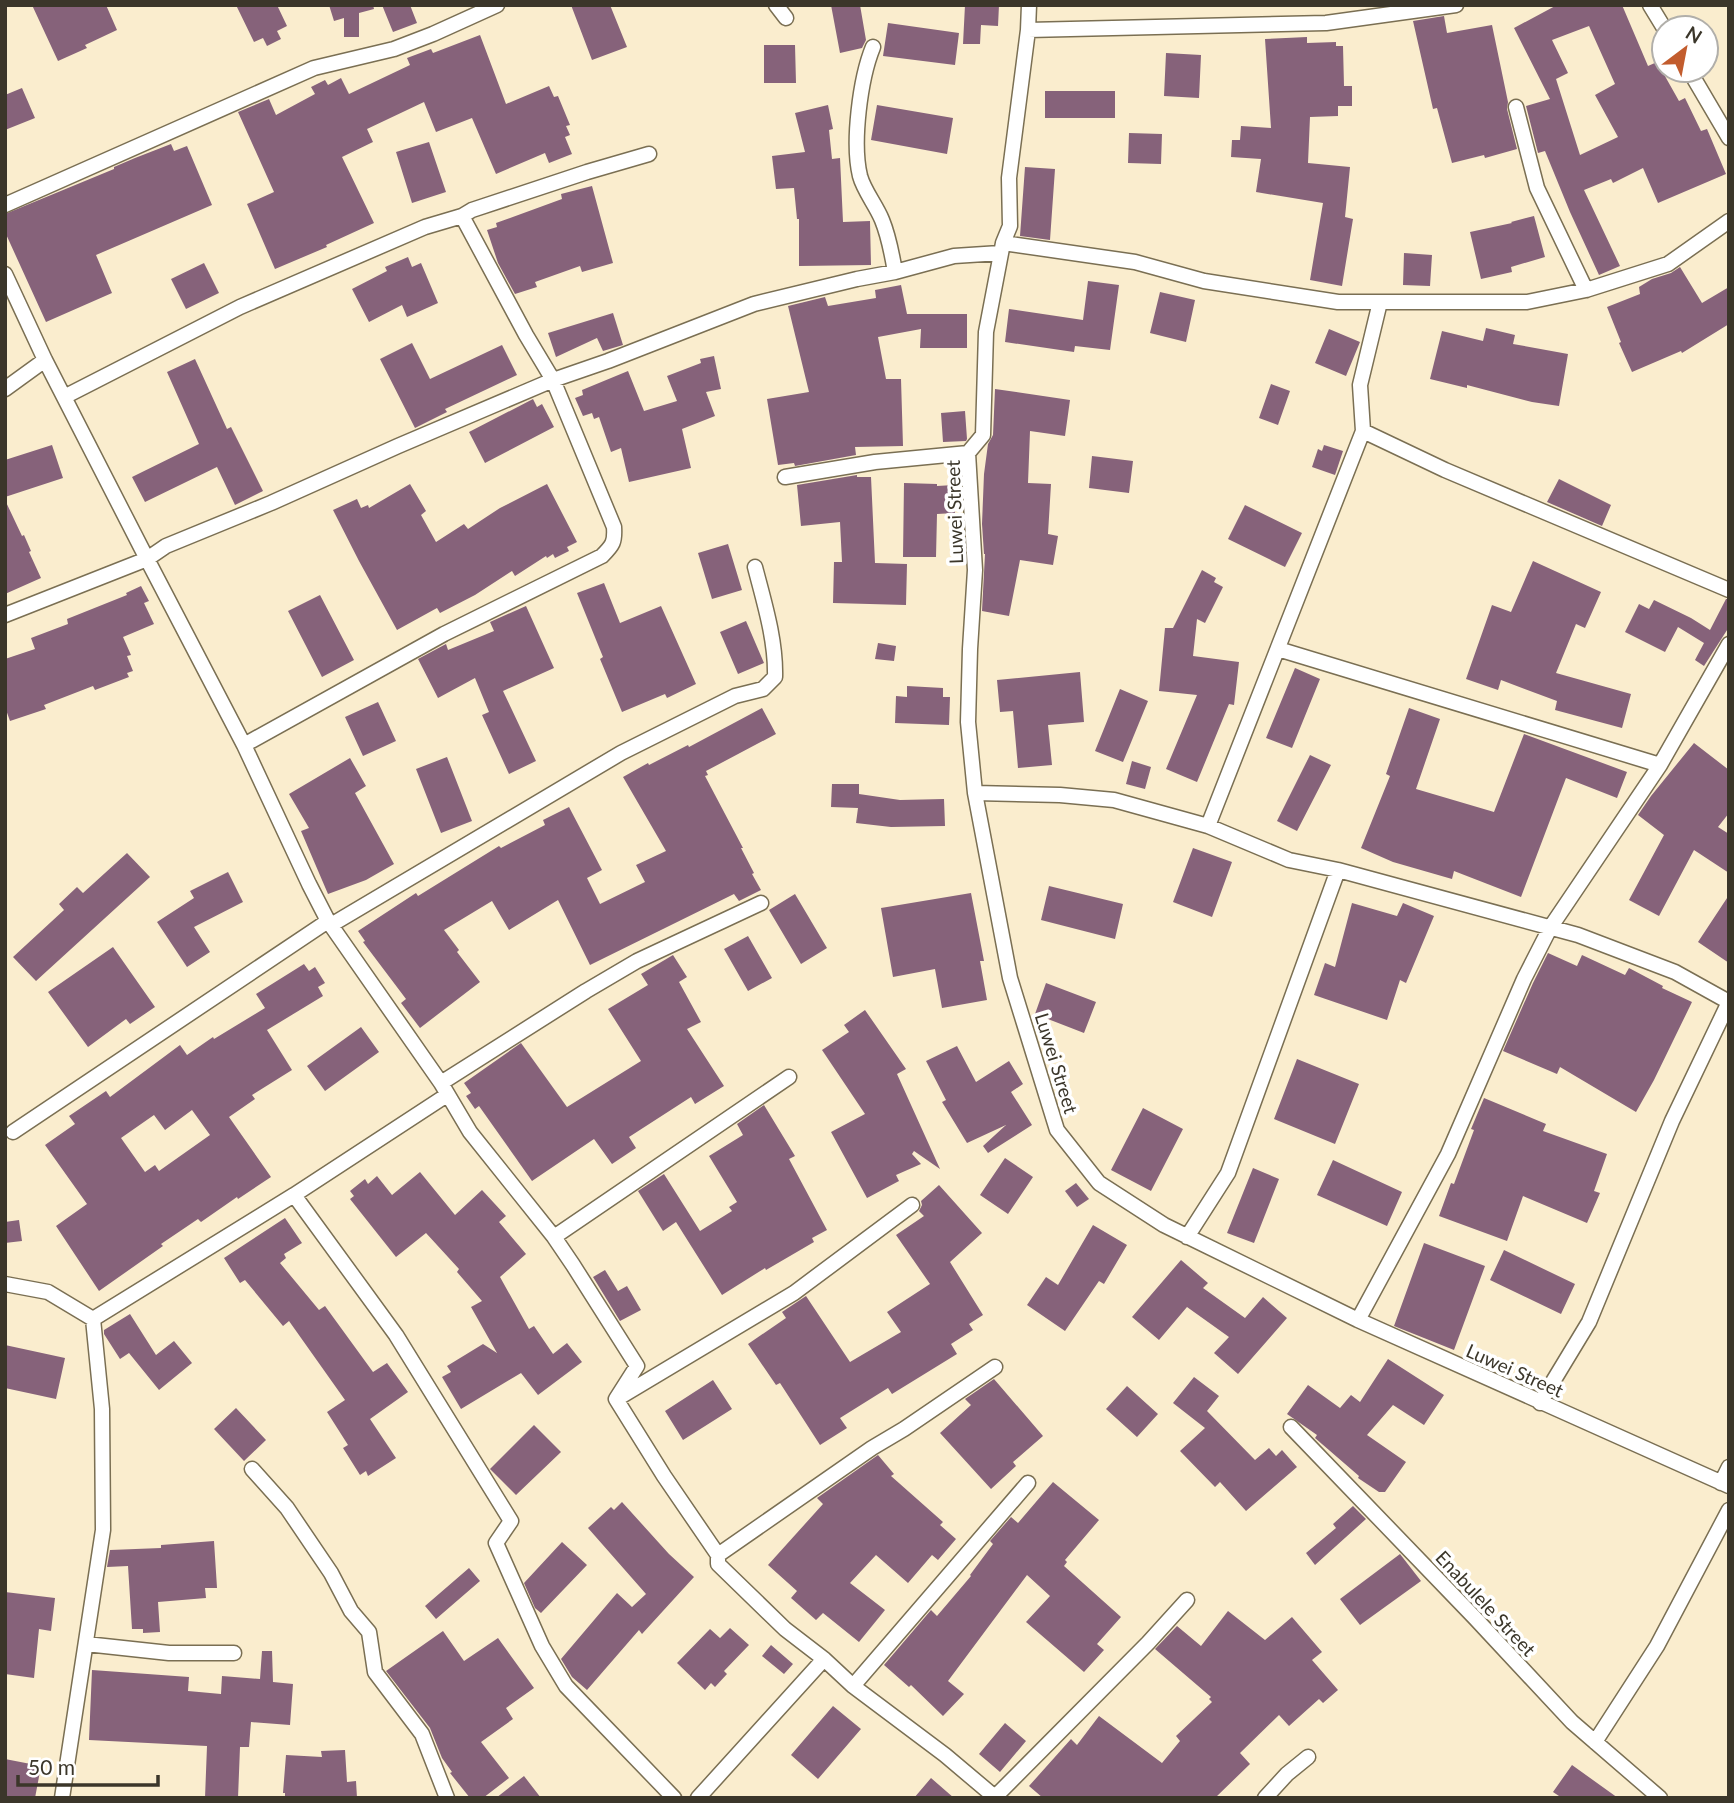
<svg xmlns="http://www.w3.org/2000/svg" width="1734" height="1803" font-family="Lato,sans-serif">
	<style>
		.building { fill: #86627a; fill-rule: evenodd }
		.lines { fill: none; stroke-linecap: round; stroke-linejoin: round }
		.street-casing { stroke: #7a6f53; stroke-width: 17 }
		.street { stroke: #fff; stroke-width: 14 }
		.labels { text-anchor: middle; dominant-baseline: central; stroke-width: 7; stroke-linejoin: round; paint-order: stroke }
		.street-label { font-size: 19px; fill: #3b362a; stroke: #fff }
	</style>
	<rect width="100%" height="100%" fill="#faedce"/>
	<!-- building -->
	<path class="building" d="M32,5H106L117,30L85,45L87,48L58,61Z
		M236,5H277L287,26L277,31L281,39L267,46L263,38L254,42Z
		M329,5H373L374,9L359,13V37H344V18L334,21Z
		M382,5H410L417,23L393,32Z
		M571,5H610L627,47L592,60Z
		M831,5H860L866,40L862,48L840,53Z
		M965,5H999L998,26L981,25L980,44H963Z
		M1557,5H1622L1648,66L1657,62L1679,101L1685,98L1701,131L1707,129L1726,174L1658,203L1643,168L1613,183L1611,179L1584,190L1620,266L1599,275L1570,212L1545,151L1538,153L1526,106L1550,99L1514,28ZM1589,26L1615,84L1595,95L1618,137L1580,155L1556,79L1568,73L1552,40Z
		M1444,16L1447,33L1492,25L1508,102L1507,109L1517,149L1485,158L1484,155L1452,163L1437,108L1433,109L1413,21Z
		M888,23L959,33L955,65L883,56Z
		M480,35L506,104L549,86L554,97L558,96L570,125L566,126L570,135L565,137L572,154L549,163L545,153L496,174L472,118L436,132L424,102L367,129L373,142L342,157L374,223L326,245L327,247L275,269L247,204L274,192L238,112L269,99L276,115L315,94L311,87L325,80L328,85L341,78L349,94L410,65L407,58L431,49L433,53Z
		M1307,37V43L1336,42V46H1343L1344,86H1352V106H1338V116L1310,117L1308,163L1350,167L1345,217L1353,219L1342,286L1310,280L1323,203L1256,192L1261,159L1231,157L1232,140H1240L1241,126L1271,128L1265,39Z
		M764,45H795L796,83H764Z
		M1166,53L1201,55L1199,98L1164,96Z
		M22,88L35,118L5,130V95Z
		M1045,91H1115V118H1045Z
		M828,105L833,129L829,130L832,159L840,158L843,222L870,221L871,265L799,266V219H797L794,188L776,189L772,156L805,152L795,113Z
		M877,105L953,118L947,154L871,140Z
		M1129,133L1162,134L1161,164L1128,163Z
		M429,142L446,192L412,203L396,152Z
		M171,144L174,151L187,146L212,205L96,255L112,293L46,322L5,232V214L114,169V167L135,158Z
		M1025,167L1055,169L1050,240L1020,236Z
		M592,186L613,263L582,272L580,266L535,282L537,287L515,294L498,263L487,230L497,227L496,223L562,199L561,194Z
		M1534,216L1545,257L1511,267L1512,272L1481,279L1470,232L1512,223L1511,222Z
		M1404,253L1432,255L1430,286L1403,285Z
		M408,257L412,267L421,263L438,303L407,317L402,305L369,322L352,289L387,271L385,267Z
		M204,263L219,293L186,309L171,279Z
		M1680,267L1702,303L1729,287V324L1682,353L1681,351L1632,372L1619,343L1621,342L1607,307L1640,294L1639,287L1652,279L1671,273Z
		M1088,281L1119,285L1110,350L1075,346L1074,352L1005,342L1009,309L1083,320Z
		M901,285L907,314H967V348H920L921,329L878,337L886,379H901L903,446L855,447L856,455L795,466L794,463L778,465L767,399L809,392L788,306L825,297L828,306L876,298L875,290Z
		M1160,292L1195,300L1186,342L1150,333Z
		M613,313L623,345L603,351L597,338L556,357L548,333Z
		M1486,328L1515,335L1513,344L1568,354L1559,406L1532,402L1467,385V388L1430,379L1442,331L1483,341Z
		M1329,329L1360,342L1346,376L1315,363Z
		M412,343L430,379L502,345L517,375L445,409L447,412L415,428L380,359Z
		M714,356L721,389L706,392L715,416L682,429L691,468L629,482L621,448L611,452L599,417L594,419L592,413L583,416L575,398L583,395L582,390L628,371L644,411L677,401L667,376L701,363L700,359Z
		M195,359L227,429L231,427L263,491L235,505L217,467L145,502L132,477L199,444L167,372Z
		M1271,384L1290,391L1278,425L1259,418Z
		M995,389L1070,400L1065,436L1030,431L1028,483L1051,484L1048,534L1058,536L1053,565L1020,560L1009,616L982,611L985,554H984L982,524L984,474L988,444L993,435Z
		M533,399L537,407L542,404L554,427L485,463L469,432Z
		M965,411L967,439L966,441L943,442L941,413Z
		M52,445L63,478L5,497V460Z
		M1324,445L1343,451L1335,475L1312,467L1318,449L1322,451Z
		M1092,456L1133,461L1129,493L1089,488Z
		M857,475V477H871L875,563L907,564L906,605L833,603L834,562H842L840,522L801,526L797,485Z
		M1559,479L1611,505L1602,526L1547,502Z
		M904,483L937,484V486L954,485L955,513L937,514L936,557H903Z
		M410,484L426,511L421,515L436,542L464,524L468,529L500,508L547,484L577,542L567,547L569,551L555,558L553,554L547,558L546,556L515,576L512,571L475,595L440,613L437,608L397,630L359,561L333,510L357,499L361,508L368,505L369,508Z
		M5,500L22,536L24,535L31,551L29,552L41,578L5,594Z
		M1245,505L1302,533L1285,567L1228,539Z
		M728,544L742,590L712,599L698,553Z
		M1533,561L1601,592L1585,628L1576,624L1556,673L1631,694L1622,728L1555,710L1557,701L1501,680L1498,690L1466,679L1492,605L1511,612Z
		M1202,570L1216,578L1214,582L1223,587L1205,623L1197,619L1193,656L1239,662L1234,705L1229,704L1197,782L1166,769L1197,695L1159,691L1165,628H1173Z
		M604,583L620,623L661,606L696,684L667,698L665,694L622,712L600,659L603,657L577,593Z
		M141,586L149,601L144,603L154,624L123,637L131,655L127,656L133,671L127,673L129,677L95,690L93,686L44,705L46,709L10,721L5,707V659L35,649L31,638L68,624L67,619L127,595L126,593Z
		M320,595L354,660L322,677L288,611Z
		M1726,599H1729V627L1704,666L1695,660L1704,643L1678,627L1665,652L1625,632L1639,604L1649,609L1654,600L1691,618L1710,630Z
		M526,606L554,668L503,691L536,761L509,774L482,715L489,712L475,678L438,698L418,659L446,644L448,650L494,631L490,622Z
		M746,621L764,663L738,674L720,632Z
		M878,643L896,646L894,661L875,659Z
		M1295,668L1320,679L1292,748L1266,738Z
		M1080,672L1084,722L1048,725L1052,765L1018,768L1013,711L1000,712L997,680Z
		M907,686L943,688V697H950L949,725L895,723L896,696L907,697Z
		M1120,689L1148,701L1123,762L1095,751Z
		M378,702L396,741L363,756L345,717Z
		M762,708L776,734L706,771L708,775L705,776L743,848H741L754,873L752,874L761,890L739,901L734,894L590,965L558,900L509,930L492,901L444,930L459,950L457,952L480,982L420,1028L401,1003L406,999L363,942L365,941L358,931L416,893L418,896L499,846L501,848L545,825L543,820L569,807L602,870L587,878L600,904L645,882L636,865L666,851L623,777L648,763L649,765L688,745L689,747Z
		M1409,708L1440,719L1416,789L1494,812L1524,734L1627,772L1617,798L1566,778L1521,897L1454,871L1452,879L1393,862L1361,848L1390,776L1386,774Z
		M1694,743L1729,770V813L1718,827L1729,834V873L1694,850L1659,916L1629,900L1664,835L1638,815L1651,796Z
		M1310,755L1331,765L1297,831L1277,821Z
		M447,757L472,821L441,833L416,769Z
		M350,758L366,786L355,793L394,864L366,880L328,894L301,831L309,828L289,794Z
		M1132,761L1151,767L1145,789L1126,784Z
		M832,784H859V794L900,800L944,799L945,826L891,827L856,823L858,808L831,807Z
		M1193,848L1232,862L1212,917L1173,902Z
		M127,853L150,877L36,981L13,957L64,910L59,904L77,887L83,893Z
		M228,872L243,902L194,927L210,952L187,967L157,922L194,898L190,891Z
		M1049,886L1123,904L1115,939L1041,920Z
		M971,893L984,961H980L987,1000L942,1008L935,969L893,977L881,908Z
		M795,894L827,948L801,964L769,910Z
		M1729,895V963L1698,942Z
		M1352,903L1397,916L1403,903L1434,916L1406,983L1400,980L1387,1020L1314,995L1325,963L1335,967Z
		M748,936L772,978L748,991L724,949Z
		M113,947L155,1007L130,1024L126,1019L88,1047L48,992Z
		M1548,953L1577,966L1582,955L1625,975L1629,968L1663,986L1662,988L1692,1002L1654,1080L1636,1112L1560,1067L1557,1074L1503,1051L1533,983Z
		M673,955L687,977L679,982L701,1022L687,1029L724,1086L695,1104L691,1097L629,1137L636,1148L612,1164L594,1139L532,1181L479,1106L475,1109L466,1096L471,1093L464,1083L521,1043L567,1107L641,1061L608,1009L648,985L641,974Z
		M304,964L309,971L315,967L325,983L318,987L323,996L267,1030L292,1070L252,1095L255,1099L229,1117L271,1177L238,1199L237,1197L201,1222L198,1219L161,1244L163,1246L99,1291L56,1226L87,1204L45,1145L75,1124L69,1116L106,1091L110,1097L180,1045L187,1055L213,1037L214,1039L265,1008L256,994ZM192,1110L210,1135L159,1171L155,1165L145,1172L121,1138L154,1115L165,1130Z
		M1046,983L1096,1002L1084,1033L1035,1014Z
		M865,1010L906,1069L897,1074L940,1169L914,1151L912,1154L921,1164L896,1175L899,1181L867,1198L831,1132L865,1114L822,1050L849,1032L844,1025Z
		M361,1027L379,1052L325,1091L307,1066Z
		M957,1046L976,1082L1009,1061L1023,1084L1011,1092L1032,1125L988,1153L983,1146L1006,1125L967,1143L942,1102L946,1100L926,1061Z
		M1297,1059L1359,1084L1335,1144L1274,1119Z
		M1484,1098L1546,1124L1543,1131L1607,1154L1594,1191L1600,1193L1587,1223L1523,1196L1507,1241L1439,1216L1451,1183L1454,1184L1474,1130L1471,1129Z
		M764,1105L795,1156L789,1159L827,1230L812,1238L814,1242L766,1270L765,1268L722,1295L676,1222L663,1231L638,1191L664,1174L700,1231L732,1211L729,1207L737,1202L709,1156L743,1135L737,1124Z
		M1143,1108L1183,1129L1151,1191L1111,1170Z
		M1005,1158L1033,1177L1008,1214L980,1195Z
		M1333,1160L1402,1192L1387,1226L1317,1195Z
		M1253,1168L1279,1179L1254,1243L1227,1233Z
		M420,1172L455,1215L482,1190L506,1216L499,1222L526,1254L500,1277L529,1329L534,1326L553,1354L567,1343L582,1362L538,1395L521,1373L461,1409L442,1377L451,1372L447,1366L483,1344L497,1353L471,1307L482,1301L457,1272L459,1269L426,1233L396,1257L350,1199L354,1196L350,1191L365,1179L368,1184L377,1176L392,1195Z
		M1076,1183L1089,1199L1077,1207L1065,1191Z
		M939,1185L982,1233L950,1262L983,1315L969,1324L973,1330L951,1344L957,1354L892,1394L888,1388L840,1418L847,1428L820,1445L780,1383L776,1385L748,1344L786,1318L782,1312L806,1296L850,1362L901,1332L887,1312L930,1284L896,1235L924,1216L919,1211L922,1205L921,1201Z
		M285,1218L302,1243L284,1254L286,1258L280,1263L319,1310L325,1306L373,1372L387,1363L408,1392L370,1419L396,1458L368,1476L366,1471L360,1475L343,1448L348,1445L327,1412L345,1400L289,1321L283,1326L245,1280L240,1283L224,1258Z
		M19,1220L22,1241L5,1243V1222Z
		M1093,1225L1127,1245L1104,1284L1099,1281L1065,1331L1027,1305L1046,1277L1058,1285Z
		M1424,1243L1485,1266L1454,1350L1394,1326Z
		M1504,1250L1575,1284L1561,1314L1490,1280Z
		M1181,1260L1208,1283L1203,1288L1245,1318L1263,1297L1287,1318L1238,1374L1214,1353L1229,1337L1187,1307L1159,1340L1132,1317Z
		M605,1270L618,1291L627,1286L641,1310L620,1321L593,1277Z
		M130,1314L156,1355L174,1341L192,1363L159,1390L129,1353L120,1359L104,1334V1330Z
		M5,1345L65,1358L56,1399L5,1388Z
		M1388,1359L1444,1395L1424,1425L1393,1405L1367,1435L1406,1462L1385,1492H1379L1358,1478L1359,1476L1315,1438L1317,1435L1287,1414L1308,1385L1340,1408L1351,1395L1360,1402Z
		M1194,1377L1219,1396L1207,1411L1255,1460L1269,1448L1276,1456L1282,1450L1297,1467L1246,1511L1220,1482L1215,1487L1180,1451L1205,1428L1173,1403Z
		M994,1379L1043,1436L1013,1462L1016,1466L991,1489L940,1433L971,1405L965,1399Z
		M713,1380L732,1409L683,1440L665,1411Z
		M1127,1386L1158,1414L1137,1437L1106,1409Z
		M236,1408L266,1440L244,1461L214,1429Z
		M534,1425L561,1452L516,1495L490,1469Z
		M878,1455L894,1474L891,1476L943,1522L940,1525L956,1539L938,1560L932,1555L908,1583L876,1555L850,1583L885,1610L859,1642L823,1613L816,1620L791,1598L797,1591L768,1565L823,1504L817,1498Z
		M1053,1482L1099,1520L1065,1560L1067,1562L1064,1566L1121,1617L1097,1644L1104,1650L1084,1672L1026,1622L1050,1596L1027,1575L948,1681L964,1694L943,1716L911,1685L909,1687L884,1665L931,1610L937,1616L971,1576L970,1575L993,1544L990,1541L1011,1517L1018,1523Z
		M622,1502L669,1554L694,1577L642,1634L639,1630L587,1690L572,1677L561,1659L617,1593L632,1607L646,1594L588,1528L611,1507L614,1510Z
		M1353,1506L1366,1519L1315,1565L1306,1553L1336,1528L1333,1524Z
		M214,1541L217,1588H205L206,1598L158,1602L160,1632L143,1633V1629H132L128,1566L107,1567L110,1550L161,1548V1545Z
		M562,1542L587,1565L541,1613L535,1608L524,1583Z
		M1400,1554L1421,1581L1360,1625L1340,1599Z
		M469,1568L480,1581L436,1619L425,1606Z
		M5,1592L55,1598L51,1631L39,1629L34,1678L5,1674Z
		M1228,1611L1265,1640L1292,1617L1322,1652L1312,1660L1338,1690L1323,1703L1319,1699L1289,1726L1279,1715L1240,1753L1250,1764L1215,1798H1043L1029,1786L1071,1739L1077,1745L1099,1716L1162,1763L1180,1741L1176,1736L1212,1702L1209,1699L1211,1697L1155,1649L1177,1626L1201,1646Z
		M730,1628L749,1645L724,1671L727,1674L715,1687L711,1683L705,1690L677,1663L710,1629L720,1638Z
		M443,1631L464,1661L498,1638L534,1688L506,1708L513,1719L481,1742L509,1778L483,1798H470L450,1773L452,1772L442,1758L430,1728L386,1671Z
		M771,1645L793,1664L784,1674L762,1656Z
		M262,1651H272L273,1682L293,1684L290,1725L251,1722L249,1747H240L238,1798H205L207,1746L89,1740L92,1670L189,1677L188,1691L221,1694L222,1676L260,1679Z
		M833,1706L861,1729L818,1779L791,1755Z
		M1005,1723L1026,1741L1000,1772L979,1754Z
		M345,1750L347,1782L356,1781L357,1798H285V1793H283L286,1755L322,1757L321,1751Z
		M5,1759L41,1766L35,1798L5,1796Z
		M1572,1765L1618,1798H1562L1553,1792Z
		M524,1776L541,1798H496Z
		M931,1778L954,1798H914Z"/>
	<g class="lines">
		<!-- street casing -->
		<g class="street-casing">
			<path id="street" d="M776,5L786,18
				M1029,5L1028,30L1009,178L1010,226L1003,243L1135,262L1204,281L1338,302H1527L1586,290L1668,264L1729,221
				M1650,5L1664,28
				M1028,30L1326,23L1456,5
				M873,47C860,79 852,143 860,176C864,191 876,205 882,220C889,237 892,254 895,272
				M1689,70L1729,138
				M1516,107L1537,188L1586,290
				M5,205L314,68L394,49L433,34L497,5
				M1003,243L986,332L983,435L968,453L975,570L970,649L968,722L975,793L1010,978L1057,1130L1099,1183L1164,1225L1358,1320L1729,1486
				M5,274L45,360L147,559L244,745L309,884L328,921L441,1083L470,1132L554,1237L573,1265L637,1366L616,1399L664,1476L718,1555V1564L785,1629L824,1659L853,1686L945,1755L996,1798
				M5,389L45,360
				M64,397L240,307L425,227L462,216L472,210L587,172L649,154
				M1363,431L1445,470L1729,590
				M785,477L875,462L968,453
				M5,615L147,559L166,546L271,503L398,446L553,380L608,361L754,304L857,279L895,272L954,256L1000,253
				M1278,649L1660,765
				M244,745L444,634L602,556C613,545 615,542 614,527L553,380L526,335L462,216
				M975,793L1060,795L1114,800L1208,826L1289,860L1338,870L1578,935L1675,972L1729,1002
				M1208,826L1363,431L1360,385L1380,302
				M331,925L621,753L735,696L763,689L775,677C776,640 764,602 755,567
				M441,1083L586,991L637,961L761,903
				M13,1132L328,921
				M294,1195L396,1335L511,1521L496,1543L542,1646L566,1686L674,1798
				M554,1237L789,1077
				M1187,1237L1228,1173L1338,870
				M5,1284L48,1292L93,1319L102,1409L103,1530L62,1798
				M93,1319L294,1195L447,1095
				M1358,1320L1448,1154L1524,979L1550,928L1660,765L1729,644
				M620,1397L794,1293L912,1205
				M1540,1403L1589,1322L1672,1121L1729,1002
				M1291,1427L1475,1618L1572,1722L1660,1798
				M252,1469L287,1508L331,1573L351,1611L369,1632L375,1672L422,1734L447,1798
				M1721,1483L1729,1467
				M718,1555L872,1448L904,1429L995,1367
				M86,1644L169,1653H234
				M853,1686L1028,1483
				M1595,1742L1657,1646L1729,1510
				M698,1798L824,1659
				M994,1798L1148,1643L1187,1600
				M1265,1798L1287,1774L1308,1757"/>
		</g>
		<!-- street -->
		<use href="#street" class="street"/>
	</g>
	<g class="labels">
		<!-- street labels -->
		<g class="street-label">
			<text transform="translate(954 512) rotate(-92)">Luwei Street</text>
			<text transform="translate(1057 1063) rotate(73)">Luwei Street</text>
			<text transform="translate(1515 1370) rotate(24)">Luwei Street</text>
			<text transform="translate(1486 1603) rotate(47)">Enabulele Street</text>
		</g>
	</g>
	<!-- border -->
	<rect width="1734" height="1803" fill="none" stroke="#3b362a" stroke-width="14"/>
	<!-- north arrow -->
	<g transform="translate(1685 49) rotate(32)"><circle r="33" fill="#ffffff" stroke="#b1afaa" stroke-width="2"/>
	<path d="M0-5L12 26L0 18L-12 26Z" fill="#c25c2d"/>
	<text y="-10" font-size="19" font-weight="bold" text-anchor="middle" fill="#3b362a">N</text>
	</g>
	<!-- scale -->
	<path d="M18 1775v10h140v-10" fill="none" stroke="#3b362a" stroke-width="3.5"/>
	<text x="28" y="1775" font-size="21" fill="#3b362a" stroke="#ffffff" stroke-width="5" paint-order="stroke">50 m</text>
</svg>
